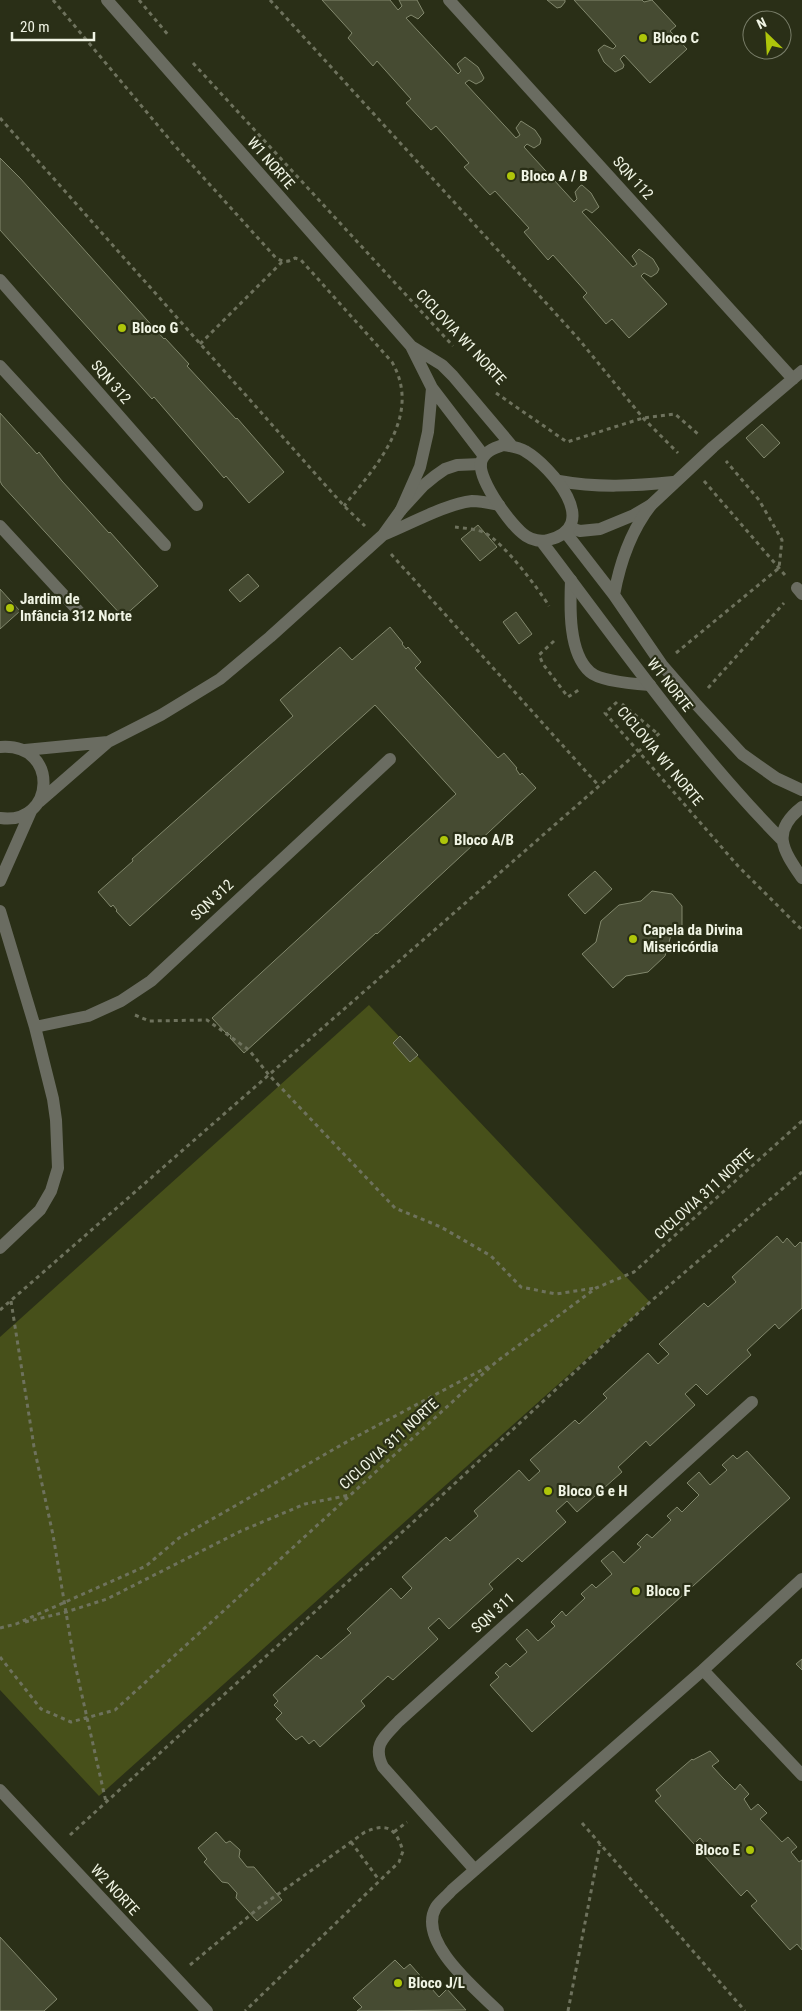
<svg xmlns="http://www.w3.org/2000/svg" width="802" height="2011" font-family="'Roboto Condensed',sans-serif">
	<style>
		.green { fill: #47501a }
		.building { fill: #464b32; stroke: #82886d }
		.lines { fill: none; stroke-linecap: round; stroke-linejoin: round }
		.path { stroke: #6e725d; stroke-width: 3; stroke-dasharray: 4 4; stroke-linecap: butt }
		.service { stroke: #6a6c61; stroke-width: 12 }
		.minor { stroke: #6a6c61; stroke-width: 12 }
		.tertiary { stroke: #6a6c61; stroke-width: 12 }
		.poi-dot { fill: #aec50a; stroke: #2a2f17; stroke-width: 2 }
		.labels { text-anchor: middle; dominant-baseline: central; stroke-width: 4.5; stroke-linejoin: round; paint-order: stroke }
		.poi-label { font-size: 15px; font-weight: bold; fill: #f0f4e4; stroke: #2a2f17; text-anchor: start }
		.street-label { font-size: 15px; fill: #f0f4e4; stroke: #2a2f17 }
	</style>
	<rect width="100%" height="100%" fill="#2a2f17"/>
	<!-- green -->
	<path class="green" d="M369,1005L650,1302L99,1796L0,1690V1337Z"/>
	<!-- building -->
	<path class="building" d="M322,0H390L398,10L402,6L399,0H417L424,13L418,19L411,15L406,18L458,74L461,71L457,64L465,57L478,67L484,78L482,81L476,84L469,80L465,83L516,138L520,135L516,128L521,121L535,130L541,139L540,144L534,148L527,144L524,147L574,202L577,199L575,192L580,186L582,185L591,193L599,207L592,213L586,209L582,212L633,267L637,264L632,256L639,249L653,259L659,269L657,273L651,277L644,273L641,276L667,304L629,338L612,319L606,324L583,297L587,293L553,255L548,260L524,232L529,228L495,191L490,195L464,167L469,163L436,126L431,130L406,103L411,99L377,61L373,66L348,38L352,33Z
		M547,0H565V2L561,7L557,8Z
		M574,0H642L644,2L652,0L676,26L670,31L687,49L650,83L624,55L620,59L624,65L623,68L615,72L604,62L598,50L604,45L613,49L616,46Z
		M0,158L20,178L164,339L165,338L189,364L187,366L236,419L237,418L284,472L249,503L226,476L224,478L154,397L152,399L0,230Z
		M0,413L37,454L39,452L62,481L109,533L110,532L158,586L123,617L2,485L0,481Z
		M762,424L780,443L764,458L746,438Z
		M478,525L497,547L480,561L461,539Z
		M248,574L259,586L240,602L229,590Z
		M0,589L20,611L0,629Z
		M516,612L532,634L519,644L503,622Z
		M390,627L403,643L402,644L406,649L408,647L421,662L415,668L498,758L504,753L517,768L516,769L520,775L522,773L536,788L475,845L474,844L377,934L376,933L244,1053L230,1038L231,1036L227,1032L226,1033L212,1018L456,794L375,705L130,926L116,911L117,910L113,905L111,907L98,892L133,861L132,859L293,716L280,700L340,647L352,660Z
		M595,871L612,889L585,914L568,895Z
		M652,891L672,894L682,906V925L671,935L665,956L648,972L626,976L613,988L582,954L596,942L601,921L619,905L641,901Z
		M400,1036L418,1055L410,1062L393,1043Z
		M777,1236L783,1243L787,1238L795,1247L800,1242L802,1243V1308L779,1329L775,1324L747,1350L751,1355L707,1395L696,1384L685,1394L695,1405L650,1446L646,1441L618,1467L622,1472L577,1512L567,1501L556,1511L566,1522L522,1562L518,1558L489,1584L493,1589L449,1629L439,1618L428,1628L438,1639L393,1680L388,1676L361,1701L365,1706L320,1747L314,1740L309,1744L302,1736L296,1740L286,1730L276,1719L282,1713L274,1705L278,1701L273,1695L317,1655L321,1659L351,1633L347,1629L391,1588L401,1599L412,1588L402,1577L446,1537L450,1541L478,1516L474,1511L519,1470L529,1481L540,1471L530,1460L575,1420L579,1424L607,1398L603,1394L648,1353L658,1364L669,1354L659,1344L704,1303L708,1307L736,1282L732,1277Z
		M747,1451L790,1498L532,1732L490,1685L499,1677L495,1673L506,1663L510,1667L527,1652L516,1639L527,1629L538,1641L555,1626L551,1622L562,1611L566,1616L585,1598L581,1594L592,1584L596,1588L612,1574L601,1561L613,1551L624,1563L641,1547L637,1544L647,1534L652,1538L671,1520L667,1516L677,1507L682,1512L699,1495L687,1483L699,1472L710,1485L727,1470L722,1465L733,1455L737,1459Z
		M802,1659V1670L796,1664Z
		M710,1751L719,1761L712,1766L723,1778L735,1790L740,1784L749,1794L744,1799L751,1810L758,1804L767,1813L760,1819L782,1842L788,1837L797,1847L791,1852L799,1862L802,1860V1950L797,1944L790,1950L751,1906L757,1901L747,1890L741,1896L703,1854L709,1848L700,1838L694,1844L655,1801L661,1796L656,1790L692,1759L693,1760Z
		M216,1832L226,1843L230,1841L240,1850L239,1857L247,1867H254L282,1900L257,1921L236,1898L237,1893L228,1883L222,1882L204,1862L207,1859L198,1848Z
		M0,1937L57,1999L44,2011H0Z
		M395,1960L404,1969L410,1964L439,1997L447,1989L466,2010L357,2011L362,2007L353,1998Z"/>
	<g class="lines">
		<!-- path -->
		<path class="path" d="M53,0L175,146L276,258C283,262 287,263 295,258L301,260L392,362C423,416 376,466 344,506
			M139,0L169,36
			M270,0L577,337L643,418L678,453
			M193,63L453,346
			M0,118L344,506L365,526
			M200,344L282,262
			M496,393L567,442L643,418L675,414L698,434
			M704,481L785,575
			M455,527C463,528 478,529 485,533C503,542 538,588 549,606
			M391,554L599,786
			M554,641L539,655L543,664L568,697L580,689
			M676,653L779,568L782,540L759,500L726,461
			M708,688L784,603
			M617,702L605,713L738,866L802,930
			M622,704L658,734
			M135,1015L149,1021L207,1020L249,1050L269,1075L395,1208L441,1227L491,1256L521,1287L556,1294L595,1288
			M11,1301L34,1447L53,1535L74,1660L106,1802
			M0,1310L662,731
			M25,1622L66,1612L107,1599L241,1531L305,1504L350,1495
			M0,1628L16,1624L146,1566L179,1538L350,1440L491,1365
			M0,1657L41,1709L71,1722L115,1710L496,1362L596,1288L634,1272L802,1121
			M582,1823L745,2011
			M394,1832L407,1822
			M70,1835L410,1525L650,1302L802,1172
			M351,1842L379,1880
			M190,1965L260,1907L365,1832C388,1822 396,1829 403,1851L399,1862L245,2011
			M568,2011L600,1845"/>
		<!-- service -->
		<path class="service" d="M0,526L83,616
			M571,580C570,606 568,653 590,672C600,681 635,684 650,685
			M797,588L802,594"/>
		<!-- minor -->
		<path class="minor" d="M449,0L793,379
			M0,280L197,505
			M0,366L165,545
			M559,481C597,488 635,486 673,482
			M570,528L580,531L600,529L634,515L651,505L713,447L802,371
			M383,535C406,526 448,503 472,501C481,501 490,503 499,505
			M0,747C60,742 56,826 0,818
			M25,750L108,742
			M39,802L108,742L161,715L220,679L270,637L383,535L401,510L424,485L435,476L445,469L457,465L481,464
			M0,881L31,811
			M0,911L35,1027L53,1099L56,1120L58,1168L51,1191L40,1210L0,1248
			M35,1027L88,1016L121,1001L151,981L390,759
			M703,1670L802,1775
			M475,1870L383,1767C372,1745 384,1737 399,1721L752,1402
			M498,2011C477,1990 416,1941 436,1907C440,1901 447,1896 452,1890L703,1670L802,1579"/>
		<!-- tertiary -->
		<path class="tertiary" d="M107,0L411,346L432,388L484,456
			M411,346L442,365L453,376L512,446
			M503,445C511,446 519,447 525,451C552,467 603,527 548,540C541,542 532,540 526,536C512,527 478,480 481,463C483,452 494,448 503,445Z
			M401,510L420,467L428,432L432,388
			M566,533L614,595L662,665L695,703L742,754L776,778L802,790
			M542,542C619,643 692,749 782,840
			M614,595C620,562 630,532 651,505
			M802,807C770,832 783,850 802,878
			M0,1790L207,2011"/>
	</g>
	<!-- markers -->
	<g class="poi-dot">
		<circle cx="643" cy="38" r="5"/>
		<circle cx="511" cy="176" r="5"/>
		<circle cx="122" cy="328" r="5"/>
		<circle cx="10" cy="608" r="5"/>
		<circle cx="444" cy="840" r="5"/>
		<circle cx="633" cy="939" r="5"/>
		<circle cx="548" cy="1491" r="5"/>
		<circle cx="636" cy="1591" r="5"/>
		<circle cx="750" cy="1850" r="5"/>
		<circle cx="398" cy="1983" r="5"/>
	</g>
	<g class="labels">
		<!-- poi labels -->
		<g class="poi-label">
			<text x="653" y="38">Bloco C</text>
			<text x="521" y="176">Bloco A / B</text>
			<text x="132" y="328">Bloco G</text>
			<text x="20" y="599">Jardim de<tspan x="20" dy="17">Infância 312 Norte</tspan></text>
			<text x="454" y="840">Bloco A/B</text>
			<text x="643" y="930">Capela da Divina<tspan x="643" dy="17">Misericórdia</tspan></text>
			<text x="558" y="1491">Bloco G e H</text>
			<text x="646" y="1591">Bloco F</text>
			<text x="740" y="1850" text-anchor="end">Bloco E</text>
			<text x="408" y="1983">Bloco J/L</text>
		</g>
		<!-- street labels -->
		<g class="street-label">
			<text transform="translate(271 163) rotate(49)">W1 NORTE</text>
			<text transform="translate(633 178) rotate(48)">SQN 112</text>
			<text transform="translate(461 337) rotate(47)">CICLOVIA W1 NORTE</text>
			<text transform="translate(111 382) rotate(49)">SQN 312</text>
			<text transform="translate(670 685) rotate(52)">W1 NORTE</text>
			<text transform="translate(660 756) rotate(50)">CICLOVIA W1 NORTE</text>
			<text transform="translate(212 900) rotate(-43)">SQN 312</text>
			<text transform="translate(704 1194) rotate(-42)">CICLOVIA 311 NORTE</text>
			<text transform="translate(389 1444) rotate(-42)">CICLOVIA 311 NORTE</text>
			<text transform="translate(493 1613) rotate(-42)">SQN 311</text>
			<text transform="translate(115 1890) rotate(47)">W2 NORTE</text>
		</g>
	</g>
	<!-- north arrow -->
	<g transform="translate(767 35) rotate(335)"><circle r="24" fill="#2a2f17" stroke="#797e69"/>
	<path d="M0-4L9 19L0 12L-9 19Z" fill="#aec50a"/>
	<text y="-8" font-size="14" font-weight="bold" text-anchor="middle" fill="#f0f4e4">N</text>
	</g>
	<!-- scale -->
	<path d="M12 32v8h82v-8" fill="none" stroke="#f0f4e4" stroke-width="2.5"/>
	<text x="20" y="32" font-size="15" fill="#f0f4e4" stroke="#2a2f17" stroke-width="4" paint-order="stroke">20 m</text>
</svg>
